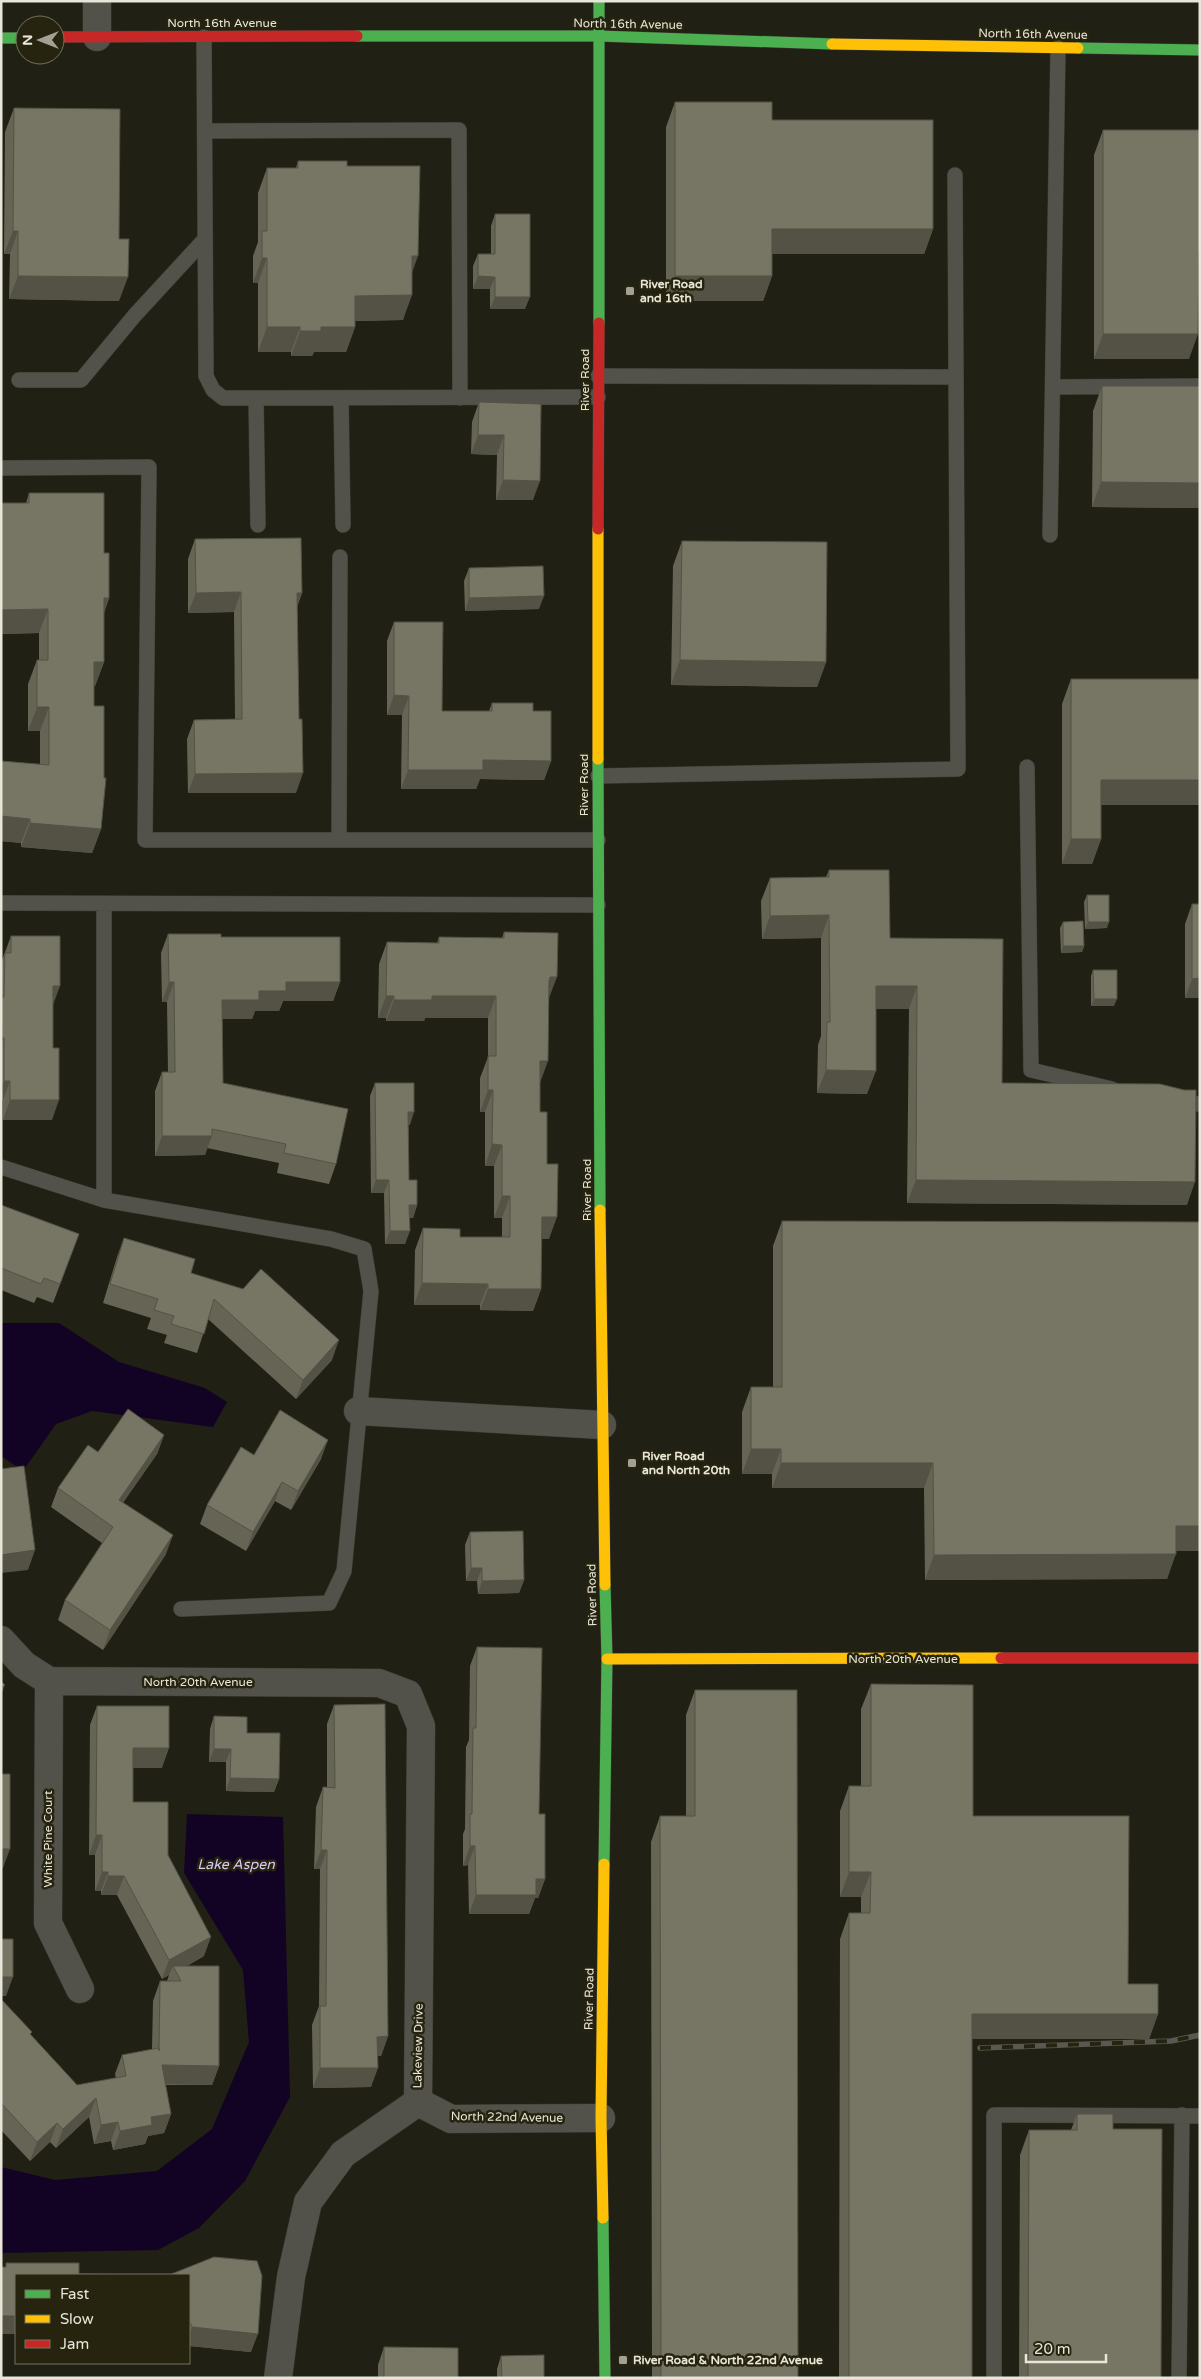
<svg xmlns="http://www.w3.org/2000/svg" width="1201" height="2379" font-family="'Varela Round',sans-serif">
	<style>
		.water { fill: #120325 }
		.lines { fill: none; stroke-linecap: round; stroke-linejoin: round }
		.lane-casing { stroke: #3b3a31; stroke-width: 16 }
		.street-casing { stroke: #3b3a31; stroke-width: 29 }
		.fast-casing { stroke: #3b3a31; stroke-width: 12 }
		.slow-casing { stroke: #3b3a31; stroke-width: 12 }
		.jam-casing { stroke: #3b3a31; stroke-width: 12 }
		.lane { stroke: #53524a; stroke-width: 15 }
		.street { stroke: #53524a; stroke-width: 28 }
		.fast { stroke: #4caf50; stroke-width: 11 }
		.slow { stroke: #ffc107; stroke-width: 11 }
		.jam { stroke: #c62828; stroke-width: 11 }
		.rail-casing { stroke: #5a5950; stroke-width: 5.5 }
		.rail { stroke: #26240f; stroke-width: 4; stroke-dasharray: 11; stroke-linecap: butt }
		.wall { fill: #666555 }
		.shaded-wall { fill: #535245 }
		.building { fill: #777563; stroke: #535245 }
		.poi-dot { fill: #a2a194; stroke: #26240f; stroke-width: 2 }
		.labels { text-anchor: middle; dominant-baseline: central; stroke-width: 5; stroke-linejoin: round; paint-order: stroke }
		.street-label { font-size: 12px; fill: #e7e6d9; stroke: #26240f }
		.poi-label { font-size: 12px; font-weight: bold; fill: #e7e6d9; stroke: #26240f; text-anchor: start }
		.water-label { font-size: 14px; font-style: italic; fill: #d8c9fa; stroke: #26240f }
	</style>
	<rect width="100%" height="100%" fill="#212014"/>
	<!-- water -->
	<path class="water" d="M1,1323H59L119,1362L205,1388L227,1402L213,1427L92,1411L56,1424L23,1471L1,1456Z
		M187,1814L283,1817L290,2097L245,2181L199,2228L158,2250L1,2253V2167L55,2180L157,2171L212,2129L249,2042L243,1970L184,1873Z"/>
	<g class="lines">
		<!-- lane casing -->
		<g class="lane-casing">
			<path id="lane" d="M204,37L206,376L213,390L223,398L598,397
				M205,131L459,130L460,398
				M598,376L956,377L955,175
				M19,380H81L135,315L205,239
				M1053,387L1200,386
				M256,398L258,525
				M341,398L343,525
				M1,468L149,467L145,840H598
				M1050,535L1058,48
				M1027,767L1031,1070L1112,1089
				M598,776L958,769L956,377
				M339,840L340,557
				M1,903L598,905
				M1176,1103L1200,1104
				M1,1167L104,1200L331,1239L364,1249L371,1291L344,1571L329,1603L181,1609
				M104,1200V904
				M994,2378V2115L1200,2116
				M1179,2378L1182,2115"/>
		</g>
		<!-- street casing -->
		<g class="street-casing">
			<path id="street" d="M97,1V37
				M358,1411L602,1425
				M1,1640L24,1665L49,1681L379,1683L408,1694L421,1726L418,2102L343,2154L308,2202L291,2277L278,2378
				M49,1681L48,1923L80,1989
				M418,2102L451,2119L601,2118"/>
		</g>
		<!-- fast casing -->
		<g class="fast-casing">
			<path id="fast" d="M357,36H599L832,44
				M1,38H25
				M1078,48L1200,50
				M599,323V1
				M598,759L600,1210
				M604,1864L607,1659L605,1585
				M603,2218L605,2378"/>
		</g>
		<!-- slow casing -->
		<g class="slow-casing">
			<path id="slow" d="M832,44L1078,48
				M598,759V529
				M600,1210L605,1585
				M607,1659L1001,1658
				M603,2218L601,2118L604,1864"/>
		</g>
		<!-- jam casing -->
		<g class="jam-casing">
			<path id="jam" d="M55,37L357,36
				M598,529L599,323
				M1001,1658H1200"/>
		</g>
		<!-- lane -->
		<use href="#lane" class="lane"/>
		<!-- street -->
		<use href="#street" class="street"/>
		<!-- fast -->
		<use href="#fast" class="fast"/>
		<!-- slow -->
		<use href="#slow" class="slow"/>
		<!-- jam -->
		<use href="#jam" class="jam"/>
		<!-- rail casing -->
		<g class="rail-casing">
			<path id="rail" d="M980,2048L1171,2041L1200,2035"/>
		</g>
		<!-- rail -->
		<use href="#rail" class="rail"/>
	</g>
	<!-- wall -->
	<path class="wall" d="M675,102L772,120L933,229L924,254H772V276L763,301H666V127Z
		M14,108L119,239V301L9,299L10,254H4L5,132Z
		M1103,130L1200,275H1199L1189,359H1094V155Z
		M298,161L347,166L412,272L403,320L355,321V327L346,352H314L312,356H291V352H258V283H253V256L258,242V193L267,168H296Z
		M495,214L525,309H490V289H473V266L478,254H491V226Z
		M1102,386H1200V508L1092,507L1093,411Z
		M479,402L541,404L533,500H496L497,455L471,454L472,422Z
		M29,493L104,553L109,598L104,613V662L95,686H94V706L101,829L92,853L21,847V843L1,841V761L40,765V731H28V684L37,660H39V633L1,634V503H26Z
		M195,539L302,593L297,607L299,719L296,793H188L187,739L194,720L235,719L234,612L188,613V559Z
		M682,541L826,662L817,687L671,685L673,566Z
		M469,568L539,609L465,611L464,581Z
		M394,622L442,711H489L492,703L533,711L551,761L544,780L480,779L476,789H401L402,715H387V641Z
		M1071,679L1101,805V839L1092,864H1062V704Z
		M829,870L890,938L1002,1083L1187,1205L907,1203L909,1009H876L867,1094L817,1093L818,1045L821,1036V938L762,939L761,901L770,878L826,877Z
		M1087,895L1107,928L1085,929L1084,902Z
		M1192,904H1200V998H1185V924Z
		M1063,922L1084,946L1082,952L1061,953L1060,928Z
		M504,932L549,998L540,1083V1112L547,1164L549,1239H541V1289L533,1311L480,1310V1305H414L415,1250L423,1228L460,1237H502V1218H494V1166H485V1112H480V1078L488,1057V1018H425L424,1021H386V1018H378L379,964L387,942L437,943L439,937L502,938Z
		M168,934L221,937L340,982L333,1001H283L279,1011H255L252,1019H222L223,1083L336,1164L329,1184L277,1173L279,1163L207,1148L205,1155L155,1156V1091L162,1072H168L167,1002H162L161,953Z
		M11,936L53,1005L52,1120H3V1100H1V963Z
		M1093,970L1114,1006H1091V976Z
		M375,1083L410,1125H408L409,1180L417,1205L413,1218H410L405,1244H385L384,1193H371L370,1096Z
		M1,1205L79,1234L53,1303L37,1297L34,1303L1,1290Z
		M782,1221L1200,1222V1551H1176L1167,1579L925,1580L924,1488H772V1474H742V1412L751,1387H773V1246Z
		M124,1238L191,1273L332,1360L296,1399L208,1319L197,1353L164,1343L167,1335L147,1329L151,1318L103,1303L117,1257Z
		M164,1435L157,1454L123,1502L166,1554L103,1650L58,1620L65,1600L102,1543L51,1507L58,1488L98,1452Z
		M254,1455L321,1459L291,1510L275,1501L246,1551L200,1524L207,1505Z
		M470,1532L524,1580L519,1593L478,1594L477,1581H466L465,1545Z
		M477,1647L539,1814L545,1879L538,1898H535L529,1914H469L468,1865L463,1866V1834L465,1829L466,1747L469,1740L470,1666Z
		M871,1684L973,1816L1128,1984L1158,2014L1149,2039H972V2378H839L840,1939L849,1913H861V1897H840V1811L849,1786H861V1709Z
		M695,1690L798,2378H652L651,1842L660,1816H686V1715Z
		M334,1705L388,2036L381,2056H378L371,2087L313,2088L312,2025L319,2006L320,1869H314L316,1807L323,1787H327V1724Z
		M97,1706L162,1768H133V1802L168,1855L204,1956L187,1966L219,2066L212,2085H165L171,2114L164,2133L148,2136L145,2144L113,2150L111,2141L94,2144L89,2117L56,2148L50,2142L30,2161L1,2130V1999L31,2035L77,2085L116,2078L115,2074L122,2055L152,2049L153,2001L160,1981H167L169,1975L162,1979L117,1895H101V1891H95V1855H89L90,1725Z
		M214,1716L279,1779L274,1792L226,1791V1762H209L210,1729Z
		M1077,2114L1113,2129L1161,2378H1019L1020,2155L1029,2130H1071Z
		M189,2275L251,2352L189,2346Z
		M384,2347L458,2378H378V2365Z
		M501,2356L544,2378H497V2369Z"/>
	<!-- shaded-wall -->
	<path class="shaded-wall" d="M772,229H933L924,254H763Z
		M13,231H18L10,254H4Z
		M1199,250H1200V275H1190Z
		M412,256H418L409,281Z
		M262,258H267L258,283H253Z
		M18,276L128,277L119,301L9,299Z
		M478,276L495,277L490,289H473Z
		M675,276H772L763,301H666Z
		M412,295L403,320L346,321L355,296Z
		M495,297H530L525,309H490Z
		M267,327H300L291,352H258Z
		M321,327H355L346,352H314L312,356H291L300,331Z
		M1103,334H1198L1189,359H1094Z
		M478,435H504L497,455L471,454Z
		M503,480L540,481L533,500H496Z
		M1101,482L1200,483V508L1092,507Z
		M241,592L234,612L188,613L196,593Z
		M297,593H302L295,612Z
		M544,596L539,609L465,611L469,598Z
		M104,598H109L101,622Z
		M48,609L39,633L1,634V610Z
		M680,660L826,662L817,687L671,685Z
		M94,662H104L95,686H85Z
		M394,695L409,696L402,715H387Z
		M37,707H49L40,731H28Z
		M483,760L551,761L544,780L480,779L476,789H401L408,770Z
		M303,773L296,793H188L195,774Z
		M1101,780H1200V805H1092Z
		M1,816L30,819L21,843L1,841Z
		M30,823L101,829L92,853L21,847Z
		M1071,839H1101L1092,864H1062Z
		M829,915L821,938L762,939L770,916Z
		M1088,922H1109L1107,928L1085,929Z
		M1063,946H1084L1082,952L1061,953Z
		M550,977H557L549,998H542Z
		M1200,978V998H1185L1192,979Z
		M169,982H174L167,1002H162Z
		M286,982H340L333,1001H283L279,1011H255L252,1019H215L222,1000L259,991Z
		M53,986H60L53,1005Z
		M876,986H917L909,1009H868Z
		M386,996H394L386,1018H378Z
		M432,996H496L488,1018H425L424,1021H386L394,1000Z
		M1094,999H1117L1114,1006H1091Z
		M2,1038H4L1,1045V1039Z
		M540,1061H548L540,1083Z
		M826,1070L876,1071L867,1094L817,1093Z
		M4,1081H10L3,1100H1V1088Z
		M488,1090H493L485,1112H480Z
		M10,1100H59L52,1120H3Z
		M408,1112H414L410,1125H403Z
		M162,1136H212L205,1155L155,1156Z
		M492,1144L502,1145L494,1166H485Z
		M376,1180H389L384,1193H371Z
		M916,1180L1195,1182L1187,1205L907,1203Z
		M502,1196H510L502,1218H494Z
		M409,1205H417L413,1218H405Z
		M542,1217H557L549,1239H534Z
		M390,1231H410L405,1244H385Z
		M422,1283L488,1284L480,1305H414Z
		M488,1289H541L533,1311L480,1310Z
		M339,1340L332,1360L296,1399L303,1380Z
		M164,1435L157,1454L112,1519L119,1500Z
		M328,1440L321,1459L291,1510L298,1491Z
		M751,1449H781L772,1474H742Z
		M781,1463H933L924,1488H772Z
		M282,1482L275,1501L246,1551L253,1532Z
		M1176,1526H1200V1551H1167Z
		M173,1535L166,1554L103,1650L110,1630Z
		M35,1550L28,1570L1,1573V1555Z
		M1176,1554L1167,1579L925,1580L934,1555Z
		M471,1568H482L477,1581H466Z
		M524,1580L519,1593L478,1594L482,1581Z
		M5,1685L1,1695V1688Z
		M133,1748H169L162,1768H126Z
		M214,1749H231L226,1762H209Z
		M230,1778L279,1779L274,1792L226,1791Z
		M96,1835H102L95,1855H89Z
		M470,1846H475L468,1865L463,1866Z
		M1,1849H10L3,1868H1Z
		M321,1850H327L320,1869H314Z
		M102,1872H108L101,1891H95Z
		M849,1872H871L861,1897H840Z
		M108,1876H124L117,1895H101Z
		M536,1879H545L538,1898H535L529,1914H469L476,1895Z
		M211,1937L204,1956L176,1972L173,1966L169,1975L162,1979L169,1960Z
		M1,1977H13L6,1996H1Z
		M972,2014H1158L1149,2039H963Z
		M388,2036L381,2056H370L377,2037Z
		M162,2065L219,2066L212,2085L155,2084Z
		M320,2068H378L371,2087L313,2088Z
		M96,2098L89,2117L56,2148L63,2129Z
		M171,2114L164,2133L148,2136L145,2144L113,2150L120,2131L151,2117Z
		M118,2122L111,2141L94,2144L101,2125Z
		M57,2123L50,2142L30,2161L37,2142Z
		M1,2316H16V2334H1Z
		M192,2327L258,2334L251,2352L189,2346V2335Z"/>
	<!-- building -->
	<path class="building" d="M675,102H772V120H933V229H772V276H675Z
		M14,108L120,109L119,239H129L128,277L18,276V231H13Z
		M1103,130H1200V250H1199L1198,334H1103Z
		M298,161H347V166H420L418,256H412V295L355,296V327H321V331H300V327H267V258H262V231H267V168H298Z
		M495,214H530V297H495V277L478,276V254H495Z
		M1102,386H1200V483L1101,482Z
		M479,402L541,404L540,481L503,480L504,435H478Z
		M29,493H104V553H109V598H104V662H94V706H104V778H106L101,829L30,823V819L1,816V761L49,765V707H37V660H48V609L1,610V503H29Z
		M301,538L302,593H297L299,719H302L303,773L195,774L194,720L242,719L241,592L196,593L195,539Z
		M682,541L827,542L826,662L680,660Z
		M543,566L544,596L469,598V568Z
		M394,622H443L442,711H492V703H533V711H551V761L483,760V770H408L409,696L394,695Z
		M1071,679H1200V780H1101V839H1071Z
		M829,870H889L890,938L1003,939L1002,1083L1160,1084L1184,1090H1196L1195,1182L916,1180L917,986H876V1071L826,1070L827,1022H830L829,915L770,916V878L829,877Z
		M1087,895H1109V922H1088Z
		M1192,904H1200V978L1192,979Z
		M1083,921L1084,946H1063V922Z
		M504,932L558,933L557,977H550L549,981L548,1061H540V1112H547V1164H558L557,1217H542L541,1289H488V1284L422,1283L423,1228L460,1229V1237H510V1196H502V1145L492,1144L493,1090H488V1056H496V996H432V1000H394V996H386L387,942L439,943V937L504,938Z
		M168,934H221V937H340V982H286V991H259V1000H222L223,1083L348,1109L336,1164L284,1153L286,1144L212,1129V1136H162V1072H175L174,982H169Z
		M11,936H60V986H53V1048H59V1100H10V1081H4V1038H2L1,997H4L5,953H11Z
		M1093,970H1117V999H1094Z
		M375,1083H414V1112H408L409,1180H417V1205H409L410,1231H390L389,1180H376Z
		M1,1205L79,1234L60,1284L44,1278L41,1284L1,1268Z
		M782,1221L1200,1222V1526H1176V1554L934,1555L933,1463H781V1449H751V1387H782Z
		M124,1238L195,1259L191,1273L243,1289L261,1269L339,1340L303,1380L214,1299L204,1334L171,1324L174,1316L154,1310L158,1299L110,1284Z
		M128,1409L164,1435L119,1500L173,1535L110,1630L65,1600L113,1527L58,1488L88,1445L98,1452Z
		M280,1410L328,1440L298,1491L282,1482L253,1532L207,1505L241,1447L254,1455Z
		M24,1466L35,1550L1,1555V1469Z
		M523,1531L524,1580L482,1581V1568H471L470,1532Z
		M477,1647L542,1648L539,1814H545V1879H536V1895H476L475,1846H470V1814H472L473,1728H476Z
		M1,1681L5,1685L1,1688Z
		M871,1684L973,1685V1816H1129L1128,1984H1158V2014H972V2378H849V1913H870L871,1872H849V1786H871Z
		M695,1690H797L798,2378H661L660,1816H695Z
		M385,1704L388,2036L377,2037L378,2068H320V2006H326L327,1850H321L323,1787L335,1788L334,1705Z
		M97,1706H169V1748H133V1802H168V1855L211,1937L169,1960L124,1876H108V1872H102V1835H96Z
		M214,1716L247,1717V1733H280L279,1779L230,1778L231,1749H214Z
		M1,1774H10V1849H1Z
		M1,1921V1939H13V1977H1Z
		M173,1966H219V2066L162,2065L171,2114L151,2117L152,2125L120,2131L118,2122L101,2125L96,2098L63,2129L57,2123L37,2142L1,2103V1999L32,2032L30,2034L77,2085L126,2076L122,2055L159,2048V2051L160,1981H181Z
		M1077,2114H1113V2129H1162L1161,2378H1028L1029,2130H1077Z
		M214,2257L257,2261L262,2276L258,2334L192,2327L189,2320V2275H169Z
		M6,2263H79V2274L161,2275H16V2316H1V2267H6Z
		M384,2347L458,2348V2378H384Z
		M544,2355V2378H502L501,2356Z"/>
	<!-- markers -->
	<g class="poi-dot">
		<rect x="625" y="286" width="10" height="10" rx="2.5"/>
		<rect x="627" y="1458" width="10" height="10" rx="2.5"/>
		<rect x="618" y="2355" width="10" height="10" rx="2.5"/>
	</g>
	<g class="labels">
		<!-- street labels -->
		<g class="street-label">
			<text x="222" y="23">North 16th Avenue</text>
			<text transform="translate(628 24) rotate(1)">North 16th Avenue</text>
			<text transform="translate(1033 34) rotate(1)">North 16th Avenue</text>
			<text transform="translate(585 380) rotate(-90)">River Road</text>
			<text transform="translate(584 785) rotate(-90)">River Road</text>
			<text transform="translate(587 1190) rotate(-90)">River Road</text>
			<text transform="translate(592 1595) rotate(-91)">River Road</text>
			<text x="903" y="1659">North 20th Avenue</text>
			<text x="198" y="1682">North 20th Avenue</text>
			<text transform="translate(48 1839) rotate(-90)">White Pine Court</text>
			<text transform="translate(589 1999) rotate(-89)">River Road</text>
			<text transform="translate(418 2046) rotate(-89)">Lakeview Drive</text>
			<text transform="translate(507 2117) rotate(1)">North 22nd Avenue</text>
		</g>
		<!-- poi labels -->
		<g class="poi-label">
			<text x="640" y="284">River Road<tspan x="640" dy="14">and 16th</tspan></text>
			<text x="642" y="1456">River Road<tspan x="642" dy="14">and North 20th</tspan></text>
			<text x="633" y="2360">River Road &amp; North 22nd Avenue</text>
		</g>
		<!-- water labels -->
		<g class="water-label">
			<text x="236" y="1864">Lake Aspen</text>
		</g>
	</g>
	<!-- border -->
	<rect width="1201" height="2379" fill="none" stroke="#e7e6d9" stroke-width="5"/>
	<!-- legend -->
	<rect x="15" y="2274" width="175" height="90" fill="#26240f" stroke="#737260"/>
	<rect x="25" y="2290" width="25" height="8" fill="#4caf50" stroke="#737260"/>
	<text x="60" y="2299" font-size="15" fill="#e7e6d9">Fast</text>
	<rect x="25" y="2315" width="25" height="8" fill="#ffc107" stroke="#737260"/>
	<text x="60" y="2324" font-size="15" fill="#e7e6d9">Slow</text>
	<rect x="25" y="2340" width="25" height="8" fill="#c62828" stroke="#737260"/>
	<text x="60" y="2349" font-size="15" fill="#e7e6d9">Jam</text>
	<!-- north arrow -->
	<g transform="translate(40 40) rotate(270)"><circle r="24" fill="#26240f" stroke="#737260"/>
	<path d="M0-4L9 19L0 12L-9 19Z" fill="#a2a194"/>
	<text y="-8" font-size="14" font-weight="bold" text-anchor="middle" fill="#e7e6d9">N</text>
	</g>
	<!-- scale -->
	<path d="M1026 2354v8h80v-8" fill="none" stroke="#e7e6d9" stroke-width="2.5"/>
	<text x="1034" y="2354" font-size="15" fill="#e7e6d9" stroke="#26240f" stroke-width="4" paint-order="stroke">20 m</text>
</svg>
